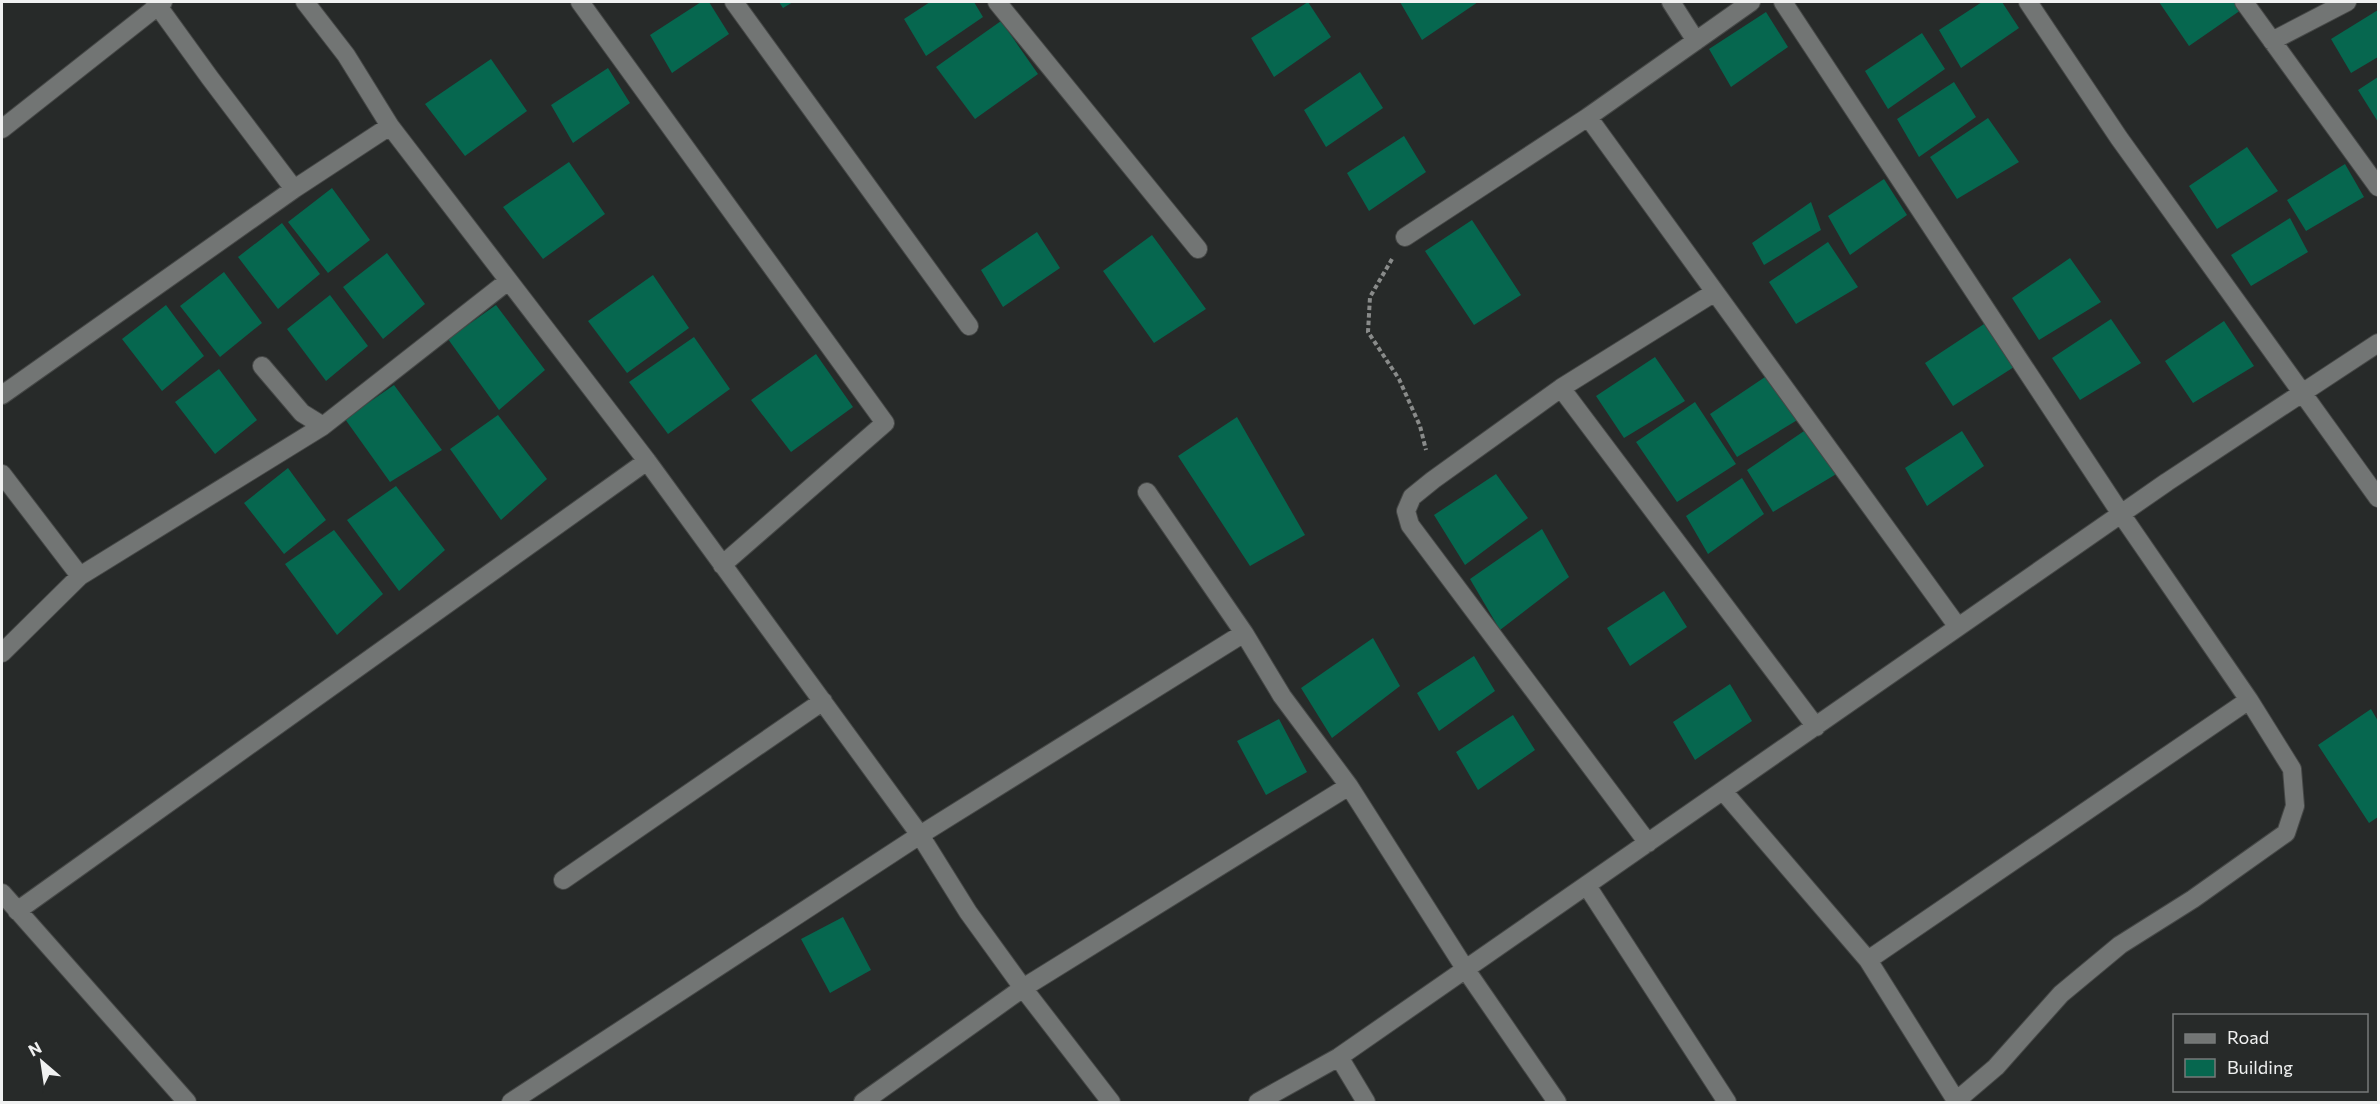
<svg xmlns="http://www.w3.org/2000/svg" width="2380" height="1104" font-family="Commissioner,sans-serif">
	<style>
		.building { fill: #06674f }
		.lines { fill: none; stroke-linecap: round; stroke-linejoin: round }
		.minor-casing { stroke: #464847; stroke-width: 20 }
		.path { stroke: #898b8a; stroke-width: 4; stroke-dasharray: 4.5 3; stroke-linecap: butt }
		.minor { stroke: #727574; stroke-width: 18 }
	</style>
	<rect width="100%" height="100%" fill="#272a29"/>
	<!-- building -->
	<path class="building" d="M701,2H709L729,34L672,73L650,35Z
		M779,2H793L783,8Z
		M930,2H974L983,17L926,56L904,19Z
		M1308,2L1331,37L1274,77L1251,38Z
		M1400,2H1478L1422,40Z
		M1982,2H2002L2019,28L1961,68L1939,30Z
		M2159,2H2235L2241,10L2189,46Z
		M2378,10V57L2351,73L2331,39Z
		M1766,12L1788,47L1731,87L1709,49Z
		M1001,21L1038,74L975,119L936,67Z
		M1922,33L1945,69L1888,109L1865,71Z
		M491,59L527,111L465,156L425,104Z
		M608,68L630,103L573,143L551,105Z
		M1360,72L1383,108L1326,147L1304,110Z
		M2378,77V122L2358,90Z
		M1954,82L1976,117L1919,157L1897,119Z
		M1988,118L2019,162L1957,199L1930,157Z
		M1404,136L1426,172L1369,211L1347,173Z
		M2247,147L2278,191L2217,229L2189,186Z
		M569,162L605,214L543,259L503,207Z
		M2345,164L2364,197L2306,231L2287,200Z
		M1884,179L1907,215L1850,255L1828,216Z
		M332,188L370,240L328,273L288,222Z
		M1811,202L1821,230L1764,265L1752,243Z
		M2290,218L2308,252L2251,286L2231,255Z
		M1472,220L1521,295L1474,325L1425,251Z
		M282,223L320,274L278,309L238,257Z
		M1037,232L1060,268L1003,307L981,270Z
		M1152,235L1206,309L1154,343L1103,271Z
		M1828,242L1858,287L1796,324L1769,282Z
		M387,253L425,304L383,339L343,287Z
		M2070,258L2101,302L2039,340L2012,298Z
		M224,272L262,323L220,357L180,306Z
		M653,275L689,328L627,373L588,321Z
		M330,295L368,346L326,381L287,329Z
		M166,305L204,356L162,391L122,339Z
		M496,305L545,370L499,410L448,339Z
		M2111,319L2141,363L2080,400L2052,358Z
		M2224,321L2254,366L2193,403L2165,361Z
		M1984,324L2014,367L1953,406L1925,363Z
		M694,337L730,389L668,434L629,382Z
		M816,354L853,407L791,452L751,400Z
		M1655,357L1685,401L1624,438L1596,396Z
		M219,369L257,420L215,454L175,402Z
		M1768,375L1799,419L1737,457L1710,414Z
		M394,385L442,450L390,482L345,419Z
		M1695,402L1736,464L1677,502L1636,442Z
		M498,415L547,479L501,520L450,449Z
		M1237,417L1305,535L1250,566L1178,456Z
		M1807,429L1838,473L1773,512L1747,470Z
		M1962,431L1984,466L1927,506L1905,468Z
		M288,468L326,520L284,554L244,503Z
		M1496,474L1528,518L1465,565L1434,515Z
		M1742,478L1764,514L1708,554L1686,516Z
		M396,486L445,550L399,591L347,520Z
		M1542,529L1569,577L1500,630L1470,579Z
		M334,530L383,594L337,635L285,564Z
		M1664,591L1687,627L1630,666L1607,628Z
		M1373,638L1400,686L1332,738L1301,688Z
		M1474,656L1495,691L1439,731L1417,693Z
		M1730,684L1752,721L1695,760L1673,722Z
		M2371,709L2378,721V817L2369,823L2318,745Z
		M1513,715L1535,750L1478,790L1456,752Z
		M1279,719L1307,772L1266,795L1237,741Z
		M843,917L871,970L830,993L801,939Z"/>
	<g class="lines">
		<!-- minor casing -->
		<g class="minor-casing">
			<path id="minor" d="M155,2L210,78L294,189
				M305,2L346,55L390,126L647,461L920,835L968,912L1023,988L1111,1102
				M580,2L885,423L722,565
				M734,2L969,326
				M997,2L1198,249
				M1671,2L1696,41
				M1783,2L2121,514L2249,700L2292,769L2295,806L2286,833L2193,899L2120,945L2061,994L1996,1067L1956,1101
				M2028,2L2119,138L2378,498
				M2244,2L2378,187
				M2272,41L2347,2
				M1588,117L1958,627
				M2,129L163,2
				M1405,237L1588,117L1751,2
				M262,366L302,413L323,426
				M1561,388L1715,292
				M2,395L294,189L390,126
				M2,474L80,576
				M1147,492L1244,633
				M2,653L80,576L323,426L508,281
				M1723,791L1868,960L1957,1102
				M1648,843L1410,525L1406,511L1412,497L1433,480L1561,388L1816,727
				M563,880L823,701
				M1587,886L1727,1102
				M2,893L187,1102
				M17,911L647,461
				M1868,960L2249,700
				M1339,1057L1366,1102
				M511,1102L920,835L1244,633L1282,696L1349,786L1466,970L1557,1102
				M863,1102L1023,988L1349,786
				M1258,1102L1339,1057L2167,482L2378,343"/>
		</g>
		<!-- path -->
		<path class="path" d="M1392,259L1370,297L1368,332L1399,379L1420,426L1426,450"/>
		<!-- minor -->
		<use href="#minor" class="minor"/>
	</g>
	<!-- border -->
	<rect width="2380" height="1104" fill="none" stroke="#f0f1f1" stroke-width="6"/>
	<!-- legend -->
	<rect x="2173" y="1014" width="195" height="78" fill="#272a29" stroke="#777a79" stroke-width="1.5"/>
	<rect x="2185" y="1034" width="30" height="9" fill="#727574" stroke="#777a79" stroke-width="1.5"/>
	<text x="2227" y="1044" font-size="18" fill="#f0f1f1">Road</text>
	<rect x="2185" y="1059" width="30" height="18" fill="#06674f" stroke="#777a79" stroke-width="1.5"/>
	<text x="2227" y="1074" font-size="18" fill="#f0f1f1">Building</text>
	<!-- north arrow -->
	<g transform="translate(42 1062) rotate(331)" stroke="#272a29" stroke-width="4.5" paint-order="stroke">
	<path d="M0-4.5L10 22L0 15L-10 22Z" fill="#f0f1f1"/>
	<text y="-9" font-size="16" font-weight="bold" text-anchor="middle" fill="#f0f1f1">N</text>
	</g>
</svg>
